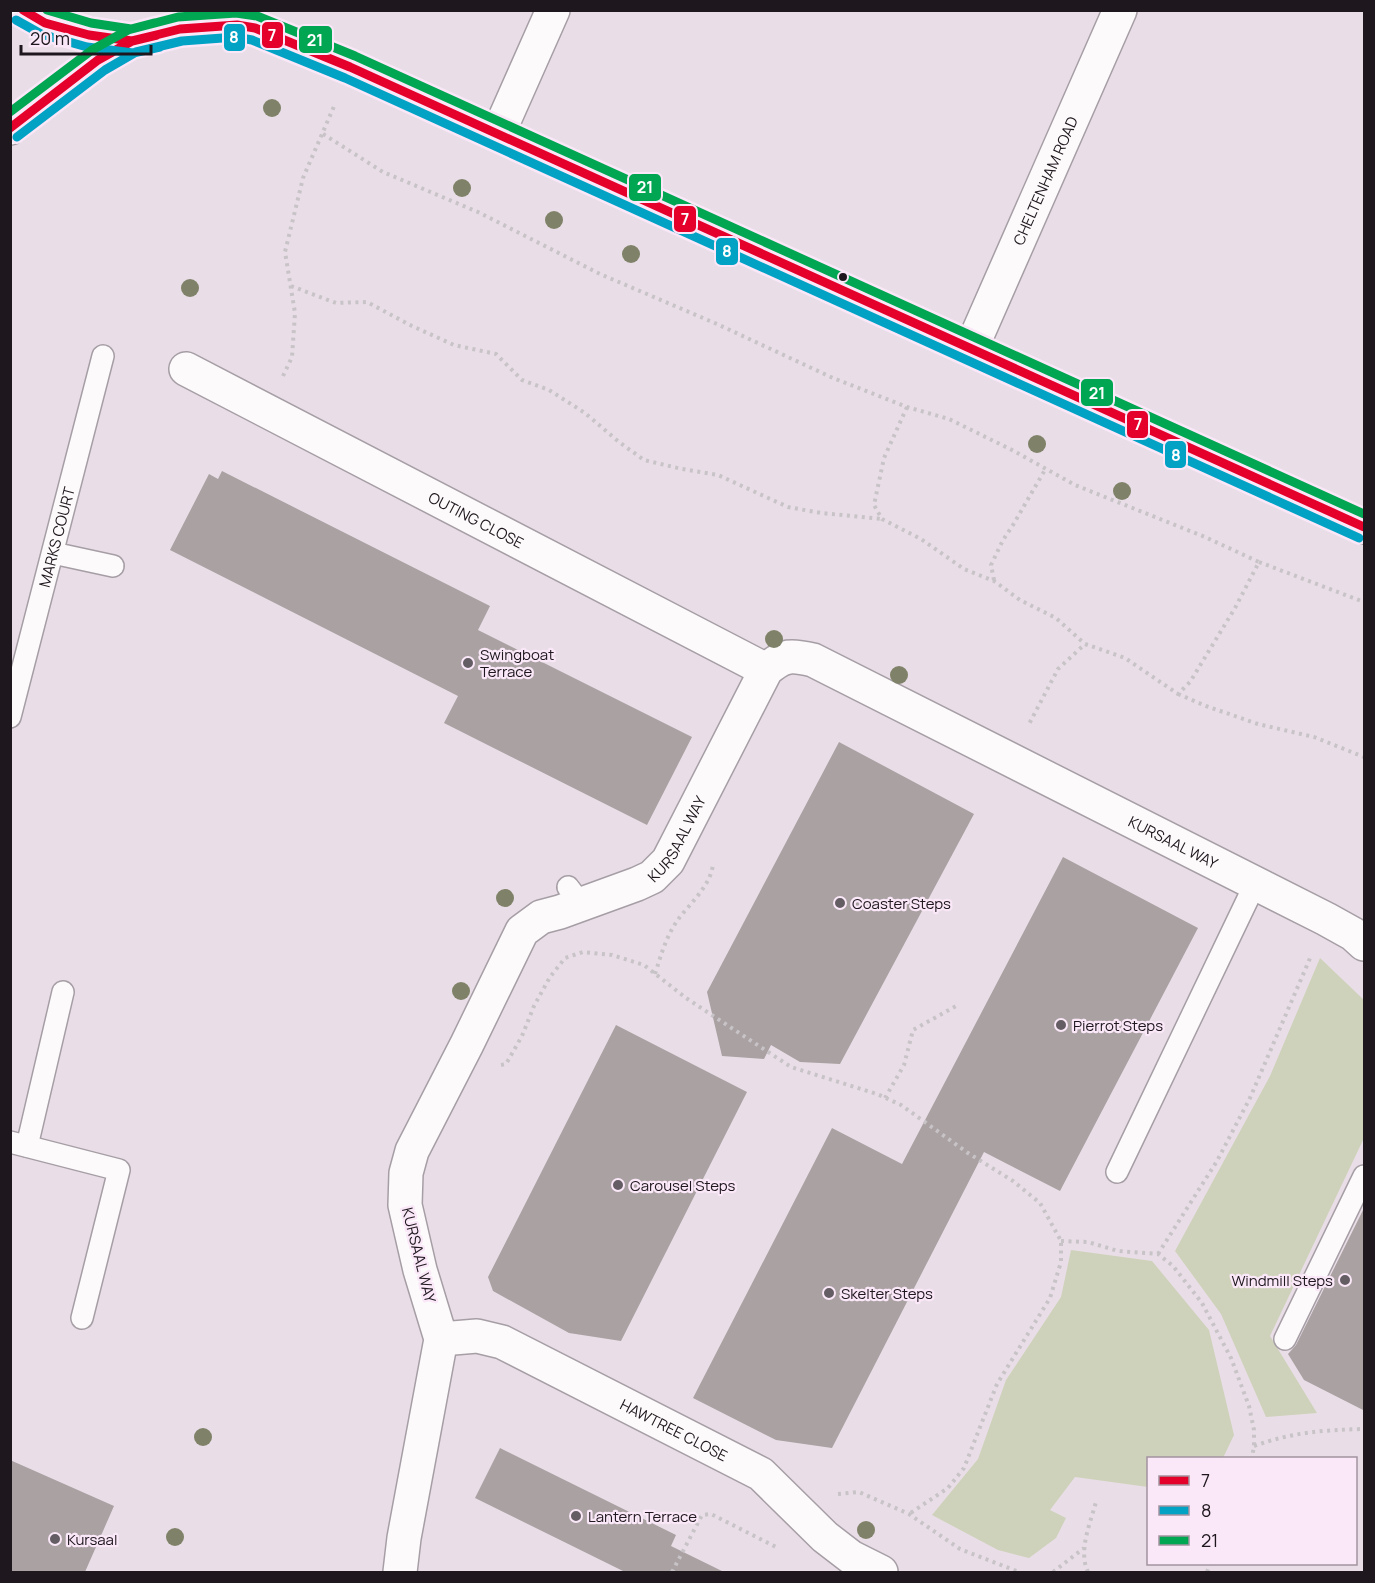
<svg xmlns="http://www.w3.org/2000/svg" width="1375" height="1583" font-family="Manrope,sans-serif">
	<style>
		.green { fill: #ced2ba }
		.building { fill: #a9a1a2 }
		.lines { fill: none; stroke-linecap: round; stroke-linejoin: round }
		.lane-casing { stroke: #a69ea5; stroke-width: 24 }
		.street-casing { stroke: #a69ea5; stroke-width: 36 }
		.secondary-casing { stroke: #a69ea5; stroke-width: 36 }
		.path { stroke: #c7c3c6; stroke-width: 4; stroke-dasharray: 3 4.5; stroke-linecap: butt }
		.lane { stroke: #fcfafb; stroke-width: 21 }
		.street { stroke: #fcfafb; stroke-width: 33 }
		.secondary { stroke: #fcfafb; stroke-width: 33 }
		.bus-1-casing { stroke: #fae7f8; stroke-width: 14 }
		.bus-2-casing { stroke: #fae7f8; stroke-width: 14 }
		.bus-3-casing { stroke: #fae7f8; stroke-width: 14 }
		.bus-1 { stroke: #e4002b; stroke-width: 9 }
		.bus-2 { stroke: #02a2c5; stroke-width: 9 }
		.bus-3 { stroke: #00a651; stroke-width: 9 }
		.tree { fill: #7f8268 }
		.bus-dot { fill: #1e171d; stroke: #fae7f8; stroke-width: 2 }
		.poi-dot { fill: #655d64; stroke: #fae7f8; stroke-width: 2 }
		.labels { text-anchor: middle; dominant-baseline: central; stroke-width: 4.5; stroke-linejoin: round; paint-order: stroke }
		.street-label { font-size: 15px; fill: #1e171d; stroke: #fae7f8 }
		.poi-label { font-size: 15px; fill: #1e171d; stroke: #fae7f8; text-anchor: start }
		.line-badge { stroke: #fae7f8; stroke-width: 2 }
		.badge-label { font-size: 16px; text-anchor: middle; font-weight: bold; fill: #fff }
	</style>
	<rect width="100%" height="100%" fill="#e9dee7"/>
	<!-- green -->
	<path class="green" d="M1320,958L1364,1000V1138L1270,1336L1317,1413L1266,1417L1221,1314L1175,1251L1270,1076Z
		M1071,1250L1152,1261L1209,1330L1234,1435L1223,1458H1148V1487L1075,1477L1050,1510L1066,1518L1056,1538L1029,1558L998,1550L932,1515L978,1459L1006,1380L1061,1297Z"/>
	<!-- building -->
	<path class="building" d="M222,471L490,606L478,630L692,737L647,825L444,723L458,696L170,550L209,474L218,479Z
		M839,742L974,814L840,1064L800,1062L771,1045L764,1059L722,1056L707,992Z
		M1063,857L1198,928L1060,1191L984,1152L832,1448L776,1440L693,1398L832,1128L902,1164Z
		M616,1025L747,1092L621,1341L569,1333L493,1291L488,1277Z
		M1365,1206V1411L1304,1380L1288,1354L1296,1345Z
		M500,1448L676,1535L671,1546L724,1572H625L475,1498Z
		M10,1460L114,1506L85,1572H10Z"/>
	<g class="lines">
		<!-- lane casing -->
		<g class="lane-casing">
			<g id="lane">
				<path d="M53,553L113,566"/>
				<path id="s1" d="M10,717L103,356"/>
				<path d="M568,887L581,904"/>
				<path d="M10,1142L119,1170L82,1318"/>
				<path d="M27,1146L63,992"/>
				<path d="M1117,1172L1255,884"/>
				<path d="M1285,1339L1364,1176"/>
			</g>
		</g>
		<!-- street casing -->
		<g class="street-casing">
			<g id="street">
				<path d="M498,134L553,10"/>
				<path id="s2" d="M971,349L1120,10"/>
				<path id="s3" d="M186,369L766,670"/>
				<path id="s4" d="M441,1339L477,1336L502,1342L761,1474L825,1537L851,1557L881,1572"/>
				<path id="s5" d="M400,1572L404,1538L441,1339L420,1270L405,1205L406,1173L412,1151L467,1044L522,931L541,917L560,912L637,884L652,877L668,861L766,670C784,654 792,655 813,660L1326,919L1353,934L1364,944"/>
			</g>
		</g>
		<!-- secondary casing -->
		<g class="secondary-casing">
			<path id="secondary" d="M22,10C61,31 89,35 132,41
				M10,128L98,60L132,41L180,29L237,25L255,28L350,67L1364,527"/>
		</g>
		<!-- path -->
		<path class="path" d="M323,134L383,172L478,212L600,274L717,324L833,378L907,407L949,419L1012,450L1075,485L1205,537L1259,562L1235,608L1190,682L1178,694L1125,658L1085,644L1058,669L1028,726
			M291,286L336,303L367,302L412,326L454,345L496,354L522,380L549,390L585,413L619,442L644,460L682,469L718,475L788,507L821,513L882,519
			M283,376L292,357L295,313L285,252L303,178L335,104
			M907,407L884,458L874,505L882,519L921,539L964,569L994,581L1020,600L1056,618L1085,644
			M1259,562L1364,602
			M994,580L991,565L1003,540L1013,525L1046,468
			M1178,694L1206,706L1258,724L1314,737L1364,757
			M655,974C661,955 666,937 677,921C689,904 711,886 713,864
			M501,1065L506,1064L522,1036L534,1006L550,977L565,958L583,952L612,955L644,965L686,998L791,1067L877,1094L901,1105L968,1153L1013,1181L1040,1203L1061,1241V1262L1050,1298L997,1384L964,1468L948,1488L909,1514
			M885,1098L904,1065L913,1030L956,1006
			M1061,1241L1088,1242L1118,1251L1158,1254L1173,1266L1202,1303L1231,1358L1249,1406L1254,1430V1446L1252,1458
			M1158,1254L1217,1161L1250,1098L1311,956
			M1254,1446C1293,1432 1324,1430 1364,1429
			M838,1494L859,1492L909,1514L960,1549L1019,1572
			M672,1572L702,1515L711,1514L776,1547
			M1053,1572L1084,1548
			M1088,1572C1078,1551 1090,1524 1096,1502
			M1207,1572L1210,1564"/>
		<!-- lane -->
		<use href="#lane" class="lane"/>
		<!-- street -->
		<use href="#street" class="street"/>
		<!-- secondary -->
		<use href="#secondary" class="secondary"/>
		<!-- bus-1 casing -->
		<g class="bus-1-casing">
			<path id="bus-1" d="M23,10L45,23L89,35L132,41L157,35
				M10,128L98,60L132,41L180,29L237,25L255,28L350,67L1364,527"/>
		</g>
		<!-- bus-2 casing -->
		<g class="bus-2-casing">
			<path id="bus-2" d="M16,20L41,34L87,47L133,53L160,47
				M17,137L105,70L136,52L182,41L236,37L252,40L345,78L1359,538"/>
		</g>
		<!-- bus-3 casing -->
		<g class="bus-3-casing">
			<path id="bus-3" d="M47,10L91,23L131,29L154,23
				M10,112L92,50L128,30L178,17L236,13L257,16L355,56L1364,514"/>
		</g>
		<!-- bus-1 -->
		<use href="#bus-1" class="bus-1"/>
		<!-- bus-2 -->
		<use href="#bus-2" class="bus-2"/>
		<!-- bus-3 -->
		<use href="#bus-3" class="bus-3"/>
	</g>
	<!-- trees -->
	<g class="tree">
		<circle cx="272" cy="108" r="9"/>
		<circle cx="462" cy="188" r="9"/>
		<circle cx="554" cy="220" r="9"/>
		<circle cx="631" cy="254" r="9"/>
		<circle cx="190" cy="288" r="9"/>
		<circle cx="1037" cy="444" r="9"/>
		<circle cx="1122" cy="491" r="9"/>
		<circle cx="774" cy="639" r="9"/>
		<circle cx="899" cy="675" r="9"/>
		<circle cx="505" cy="898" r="9"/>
		<circle cx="461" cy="991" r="9"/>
		<circle cx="203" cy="1437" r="9"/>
		<circle cx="866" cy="1530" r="9"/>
		<circle cx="175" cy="1537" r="9"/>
	</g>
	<!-- markers -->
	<circle class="bus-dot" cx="843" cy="277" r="5"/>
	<g class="poi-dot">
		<circle cx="468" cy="663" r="6"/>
		<circle cx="840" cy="903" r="6"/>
		<circle cx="1061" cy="1025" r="6"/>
		<circle cx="618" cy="1185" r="6"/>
		<circle cx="1345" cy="1280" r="6"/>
		<circle cx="829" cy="1293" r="6"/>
		<circle cx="576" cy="1516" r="6"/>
		<circle cx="55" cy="1539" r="6"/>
	</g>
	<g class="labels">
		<!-- street labels -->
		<g class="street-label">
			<text stroke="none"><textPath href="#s2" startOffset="184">CHELTENHAM ROAD</textPath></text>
			<text stroke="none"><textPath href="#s3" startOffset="327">OUTING CLOSE</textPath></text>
			<text stroke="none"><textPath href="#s1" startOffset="186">MARKS COURT</textPath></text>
			<text stroke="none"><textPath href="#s5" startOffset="864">KURSAAL WAY</textPath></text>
			<text stroke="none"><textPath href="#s5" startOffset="1510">KURSAAL WAY</textPath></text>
			<text transform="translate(419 1255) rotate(76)">KURSAAL WAY</text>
			<text stroke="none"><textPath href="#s4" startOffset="255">HAWTREE CLOSE</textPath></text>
		</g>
		<!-- poi labels -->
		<g class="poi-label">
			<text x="480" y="654">Swingboat<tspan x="480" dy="17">Terrace</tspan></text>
			<text x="852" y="903">Coaster Steps</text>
			<text x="1073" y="1025">Pierrot Steps</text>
			<text x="630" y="1185">Carousel Steps</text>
			<text x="1333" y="1280" text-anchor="end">Windmill Steps</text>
			<text x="841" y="1293">Skelter Steps</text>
			<text x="588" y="1516">Lantern Terrace</text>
			<text x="67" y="1539">Kursaal</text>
		</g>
	</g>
	<g class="line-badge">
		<rect x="261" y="21" width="23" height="28" rx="6" fill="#e4002b"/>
		<rect x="223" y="23" width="23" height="29" rx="6" fill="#02a2c5"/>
		<rect x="298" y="25" width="35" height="29" rx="6" fill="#00a651"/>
		<rect x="628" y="173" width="34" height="29" rx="6" fill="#00a651"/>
		<rect x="673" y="205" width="24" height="28" rx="6" fill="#e4002b"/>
		<rect x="715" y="237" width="24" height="29" rx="6" fill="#02a2c5"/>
		<rect x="1080" y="378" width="34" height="29" rx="6" fill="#00a651"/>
		<rect x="1126" y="410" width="23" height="29" rx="6" fill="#e4002b"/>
		<rect x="1164" y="440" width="23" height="29" rx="6" fill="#02a2c5"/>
	</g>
	<g class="badge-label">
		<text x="272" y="41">7</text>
		<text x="234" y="43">8</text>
		<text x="315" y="46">21</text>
		<text x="645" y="193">21</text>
		<text x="685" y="225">7</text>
		<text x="727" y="257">8</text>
		<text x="1097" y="399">21</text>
		<text x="1138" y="430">7</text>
		<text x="1176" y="461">8</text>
	</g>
	<!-- border -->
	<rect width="1375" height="1583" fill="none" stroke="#1e171d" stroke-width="24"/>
	<!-- legend -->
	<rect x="1147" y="1457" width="210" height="108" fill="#fae7f8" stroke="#a294a0" stroke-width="1.5"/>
	<rect x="1159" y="1476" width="30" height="9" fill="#e4002b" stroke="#a294a0" stroke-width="1.5"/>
	<text x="1201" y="1487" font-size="18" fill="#1e171d">7</text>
	<rect x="1159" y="1506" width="30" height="9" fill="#02a2c5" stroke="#a294a0" stroke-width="1.5"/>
	<text x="1201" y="1517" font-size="18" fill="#1e171d">8</text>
	<rect x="1159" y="1536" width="30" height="9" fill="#00a651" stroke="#a294a0" stroke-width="1.5"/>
	<text x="1201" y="1547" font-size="18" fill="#1e171d">21</text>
	<!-- scale -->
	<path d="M21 45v9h130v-9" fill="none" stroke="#1e171d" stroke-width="3"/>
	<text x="30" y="45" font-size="18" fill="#1e171d" stroke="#fae7f8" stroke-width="4.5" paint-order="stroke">20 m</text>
</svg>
